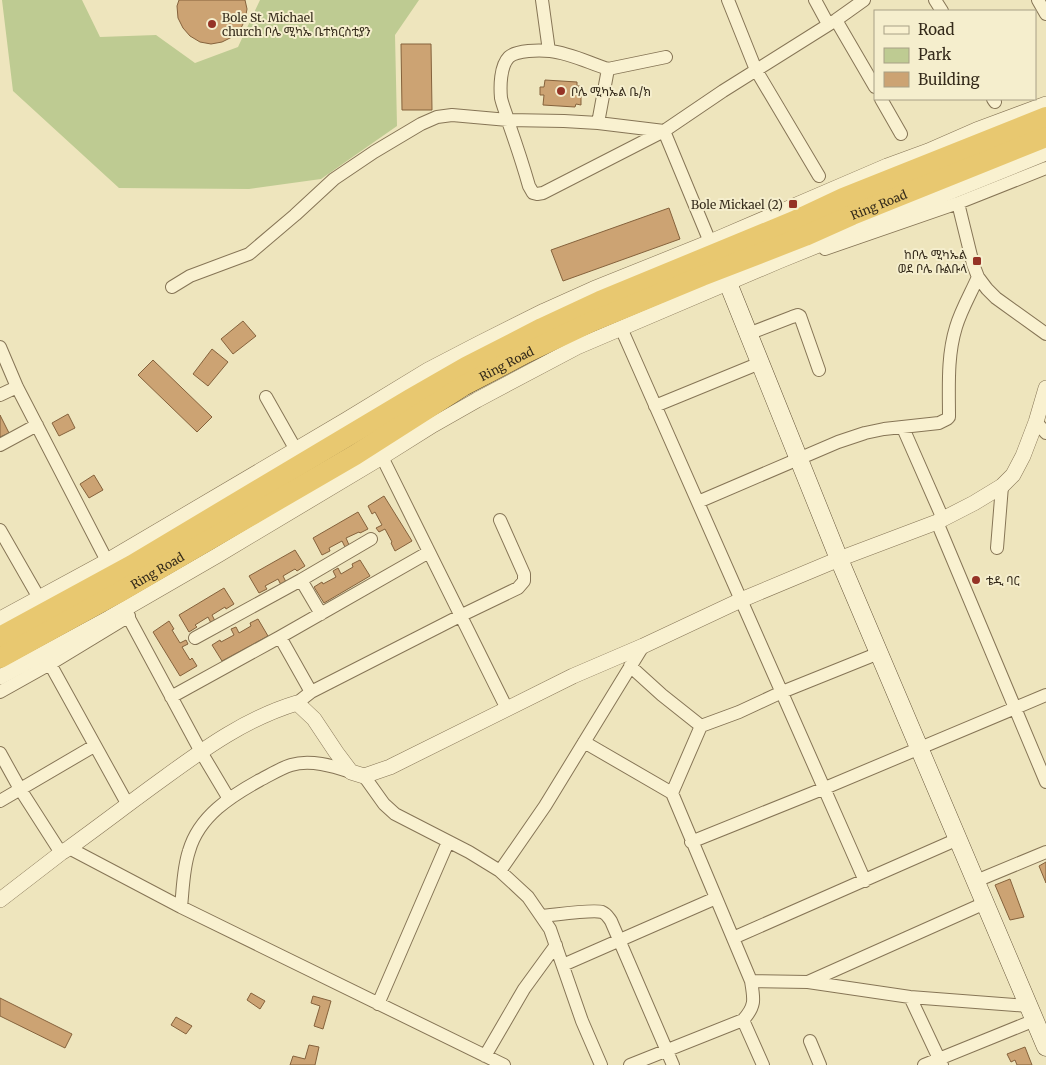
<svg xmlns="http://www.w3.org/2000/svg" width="1046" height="1065" font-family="Merriweather,'Noto Sans Ethiopic',serif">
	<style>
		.green { fill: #becb92 }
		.building { fill: #cca373; stroke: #85623c }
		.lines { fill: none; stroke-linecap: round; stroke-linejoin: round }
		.minor-casing { stroke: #867556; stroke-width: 14 }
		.tertiary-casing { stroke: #867556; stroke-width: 16 }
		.secondary-casing { stroke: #67563a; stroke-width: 19 }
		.trunk-casing { stroke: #53422b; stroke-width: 21 }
		.minor { stroke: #f9f1d0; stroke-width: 12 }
		.tertiary { stroke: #f9f1d0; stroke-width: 15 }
		.secondary { stroke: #f9f1d0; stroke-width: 18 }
		.trunk { stroke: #e8c870; stroke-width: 20 }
		.poi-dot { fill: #953326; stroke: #f5eecd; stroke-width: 2 }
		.labels { text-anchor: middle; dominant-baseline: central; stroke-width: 4; stroke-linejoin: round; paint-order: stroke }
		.poi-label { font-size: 12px; fill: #352b1b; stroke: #f5eecd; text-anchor: start }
		.street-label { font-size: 12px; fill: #352b1b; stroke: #f5eecd }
	</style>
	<rect width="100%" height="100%" fill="#eee5bd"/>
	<!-- green -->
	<path class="green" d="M2,0H82L100,37L156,35L195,63L238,47L260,0H419L395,35L397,126L321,179L249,189L119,188L13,91Z"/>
	<!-- building -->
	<path class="building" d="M179,0H245L247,9L245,20L240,30L232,37L222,42L211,44L200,42L190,36L183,28L178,18L177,6Z
		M401,44H431L432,110H402Z
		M545,80L577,82V86H581V105L576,104L575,107L543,105L544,95H540V87H544Z
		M669,208L680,239L563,281L551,250Z
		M243,321L256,336L233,354L221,339Z
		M212,349L228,362L208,386L193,374Z
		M153,360L212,417L197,432L138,375Z
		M68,414L75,428L59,436L52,423Z
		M0,415L9,433L0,437Z
		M94,475L103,490L89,498L80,484Z
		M384,496L412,541L395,551L391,543L392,542L385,529L379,532L376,528L382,525L375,512L372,514L368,506Z
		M358,512L368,529L360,533L359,532L346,538L349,545L345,547L342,541L329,548L330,551L322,555L313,538Z
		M295,550L305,566L297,571L295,569L283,576L286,582L281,585L278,579L265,586L267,589L259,593L249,576Z
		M360,560L370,576L324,603L314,587L322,582L323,584L336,577L333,571L338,568L341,574L353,567L352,564Z
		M224,588L234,604L226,609L225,607L212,615L215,621L211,623L208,617L195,625L197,627L189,632L179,615Z
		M258,619L268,636L222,661L212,645L220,640L221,642L234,635L231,629L236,627L239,633L251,626L250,623Z
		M169,621L174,629L172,630L180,643L186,640L188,644L182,647L190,660L192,658L197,666L180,676L153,632Z
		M1046,862V883L1039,866Z
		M1010,879L1024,917L1010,920L995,885Z
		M251,993L265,1001L260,1009L247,1000Z
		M313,996L331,1001L323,1029L314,1026L320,1006L311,1003Z
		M0,998L72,1034L65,1048L0,1016Z
		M176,1017L192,1026L186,1034L171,1025Z
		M309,1045L319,1047L315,1065H290L293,1056L305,1059Z
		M1025,1047L1032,1065H1017L1015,1060L1011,1062L1007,1054Z"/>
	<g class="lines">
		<!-- minor casing -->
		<g class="minor-casing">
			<path id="minor" d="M542,0L549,51
				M728,0L756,70L819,176
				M815,0L828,24
				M935,0L942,11
				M1038,0L1046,14
				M836,20L875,87
				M608,69C589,63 570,53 550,51C539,50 517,50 509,57C500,66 500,87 501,98C503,107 507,115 509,124C516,144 523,165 529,186L533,193L537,194L543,193L664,131L723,91L836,20L864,0
				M881,99L901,134
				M993,99L995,102
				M598,123L608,69L666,57
				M664,131L710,242
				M958,203L973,264L978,277L987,289L996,298L1046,334
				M825,249L958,203L1046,168
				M172,287L190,276L249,254L295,215L334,179L374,152L421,124L437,117L452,115L508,120L564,121L598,123L664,131
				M621,328L865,881
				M748,334L792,317L798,315L800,316L819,370
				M0,347L17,387L107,561
				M0,395L17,387
				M266,397L296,450
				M655,406L760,363
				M1036,422L1046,433
				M903,428L943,519
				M0,445L37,425
				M382,457L507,709
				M698,502L838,442L865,433L884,429L939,423L947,419L949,417C949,387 947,356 956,327C961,310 971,293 978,277
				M937,522L1046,782
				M0,530L39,598
				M997,548L1002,486
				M301,580L321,614
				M124,609L201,752L229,799
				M280,637L311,692
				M195,638L301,580L371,539
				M44,653L128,805
				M630,666L662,695L701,726
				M0,692L50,664L129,616
				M171,697L280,637L429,552
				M297,703L311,692L460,616L518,588L524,581V574L500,520
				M584,742L672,793L751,981C754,999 756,1006 743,1020
				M0,753L20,789L61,853
				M364,776L384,804L395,814L469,852L500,871L528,897L550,929L582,1021L601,1065
				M672,793L701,726L739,712L782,692L879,653
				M0,801L94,746
				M691,842L825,788L1046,695
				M69,848L181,907L504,1065
				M500,871L545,806L643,646
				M976,881L1046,852
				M181,907C183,889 183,869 189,851C199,816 231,796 260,780C270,775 281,768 291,765C310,759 333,766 351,772
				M541,916C554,915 593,909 602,912C607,914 608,917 611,921L673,1065
				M733,938L958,839
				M563,965L716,898
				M751,981L808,982L910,997L1028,1006
				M808,982L985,903
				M910,997L942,1065
				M378,1004L448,842
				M810,1041L820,1065
				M485,1056L524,989L556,945
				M630,1065L743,1020L763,1065
				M924,1065L1035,1020"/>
		</g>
		<!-- tertiary casing -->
		<g class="tertiary-casing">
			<path id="tertiary" d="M0,619L107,561L346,420L428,370L480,343L544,311L593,289L710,242L887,166L928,151L976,130L1046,104
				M0,677L109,618L218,555L382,457L433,425L477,400L577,347L779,261L1046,153
				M0,900L61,853L69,848C101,825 132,801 164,778C205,748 247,718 297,703L314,719L336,752L351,772L364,776L390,767L573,676L643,646L741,600L839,559L937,522L974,503L1002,486L1013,475L1023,456L1036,422L1046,388"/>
		</g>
		<!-- secondary casing -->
		<g class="secondary-casing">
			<path id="secondary" d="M728,283L839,559L1046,1047"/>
		</g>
		<!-- trunk casing -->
		<g class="trunk-casing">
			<g id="trunk">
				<path d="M0,637L132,565L410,399L466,367L542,328L600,301L794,221L843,198L1046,117"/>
				<path id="s1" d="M0,658L118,593L355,455L463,386L526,353L591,322L702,276L805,236L852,215L1046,137"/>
			</g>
		</g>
		<!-- minor -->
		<use href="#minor" class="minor"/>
		<!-- tertiary -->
		<use href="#tertiary" class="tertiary"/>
		<!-- secondary -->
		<use href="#secondary" class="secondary"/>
		<!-- trunk -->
		<use href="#trunk" class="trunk"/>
	</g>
	<!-- markers -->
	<g class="poi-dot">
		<circle cx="212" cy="24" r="5"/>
		<circle cx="561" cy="91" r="5"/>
		<rect x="788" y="199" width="10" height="10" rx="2.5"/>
		<rect x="972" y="256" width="10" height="10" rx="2.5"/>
		<circle cx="976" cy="580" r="5"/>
	</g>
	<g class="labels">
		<!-- poi labels -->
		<g class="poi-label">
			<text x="222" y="17">Bole St. Michael<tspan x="222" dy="14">church ቦሌ ሚካኤ ቤተክርስቲያን</tspan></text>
			<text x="571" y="91">ቦሌ ሚካኤል ቤ/ክ</text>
			<text x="783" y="204" text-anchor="end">Bole Mickael (2)</text>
			<text x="967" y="254" text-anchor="end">ከቦሌ ሚካኤል<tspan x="967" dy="14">ወደ ቦሌ ቡልቡላ</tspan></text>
			<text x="986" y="580">ቴዲ ባር</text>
		</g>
		<!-- street labels -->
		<g class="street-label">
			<text stroke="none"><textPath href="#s1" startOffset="991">Ring Road</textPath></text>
			<text stroke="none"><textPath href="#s1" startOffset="586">Ring Road</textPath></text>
			<text stroke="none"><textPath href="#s1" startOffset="180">Ring Road</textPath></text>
		</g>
	</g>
	<!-- legend -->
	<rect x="874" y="10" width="162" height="90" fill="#f5eecd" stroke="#a8a086"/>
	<rect x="884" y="26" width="25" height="8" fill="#f9f1d0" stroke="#a8a086"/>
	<text x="918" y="35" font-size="15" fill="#352b1b">Road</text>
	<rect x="884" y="48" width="25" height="15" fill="#becb92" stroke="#a8a086"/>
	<text x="918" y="60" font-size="15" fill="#352b1b">Park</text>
	<rect x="884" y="72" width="25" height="15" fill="#cca373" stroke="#a8a086"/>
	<text x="918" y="85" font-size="15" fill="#352b1b">Building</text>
</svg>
